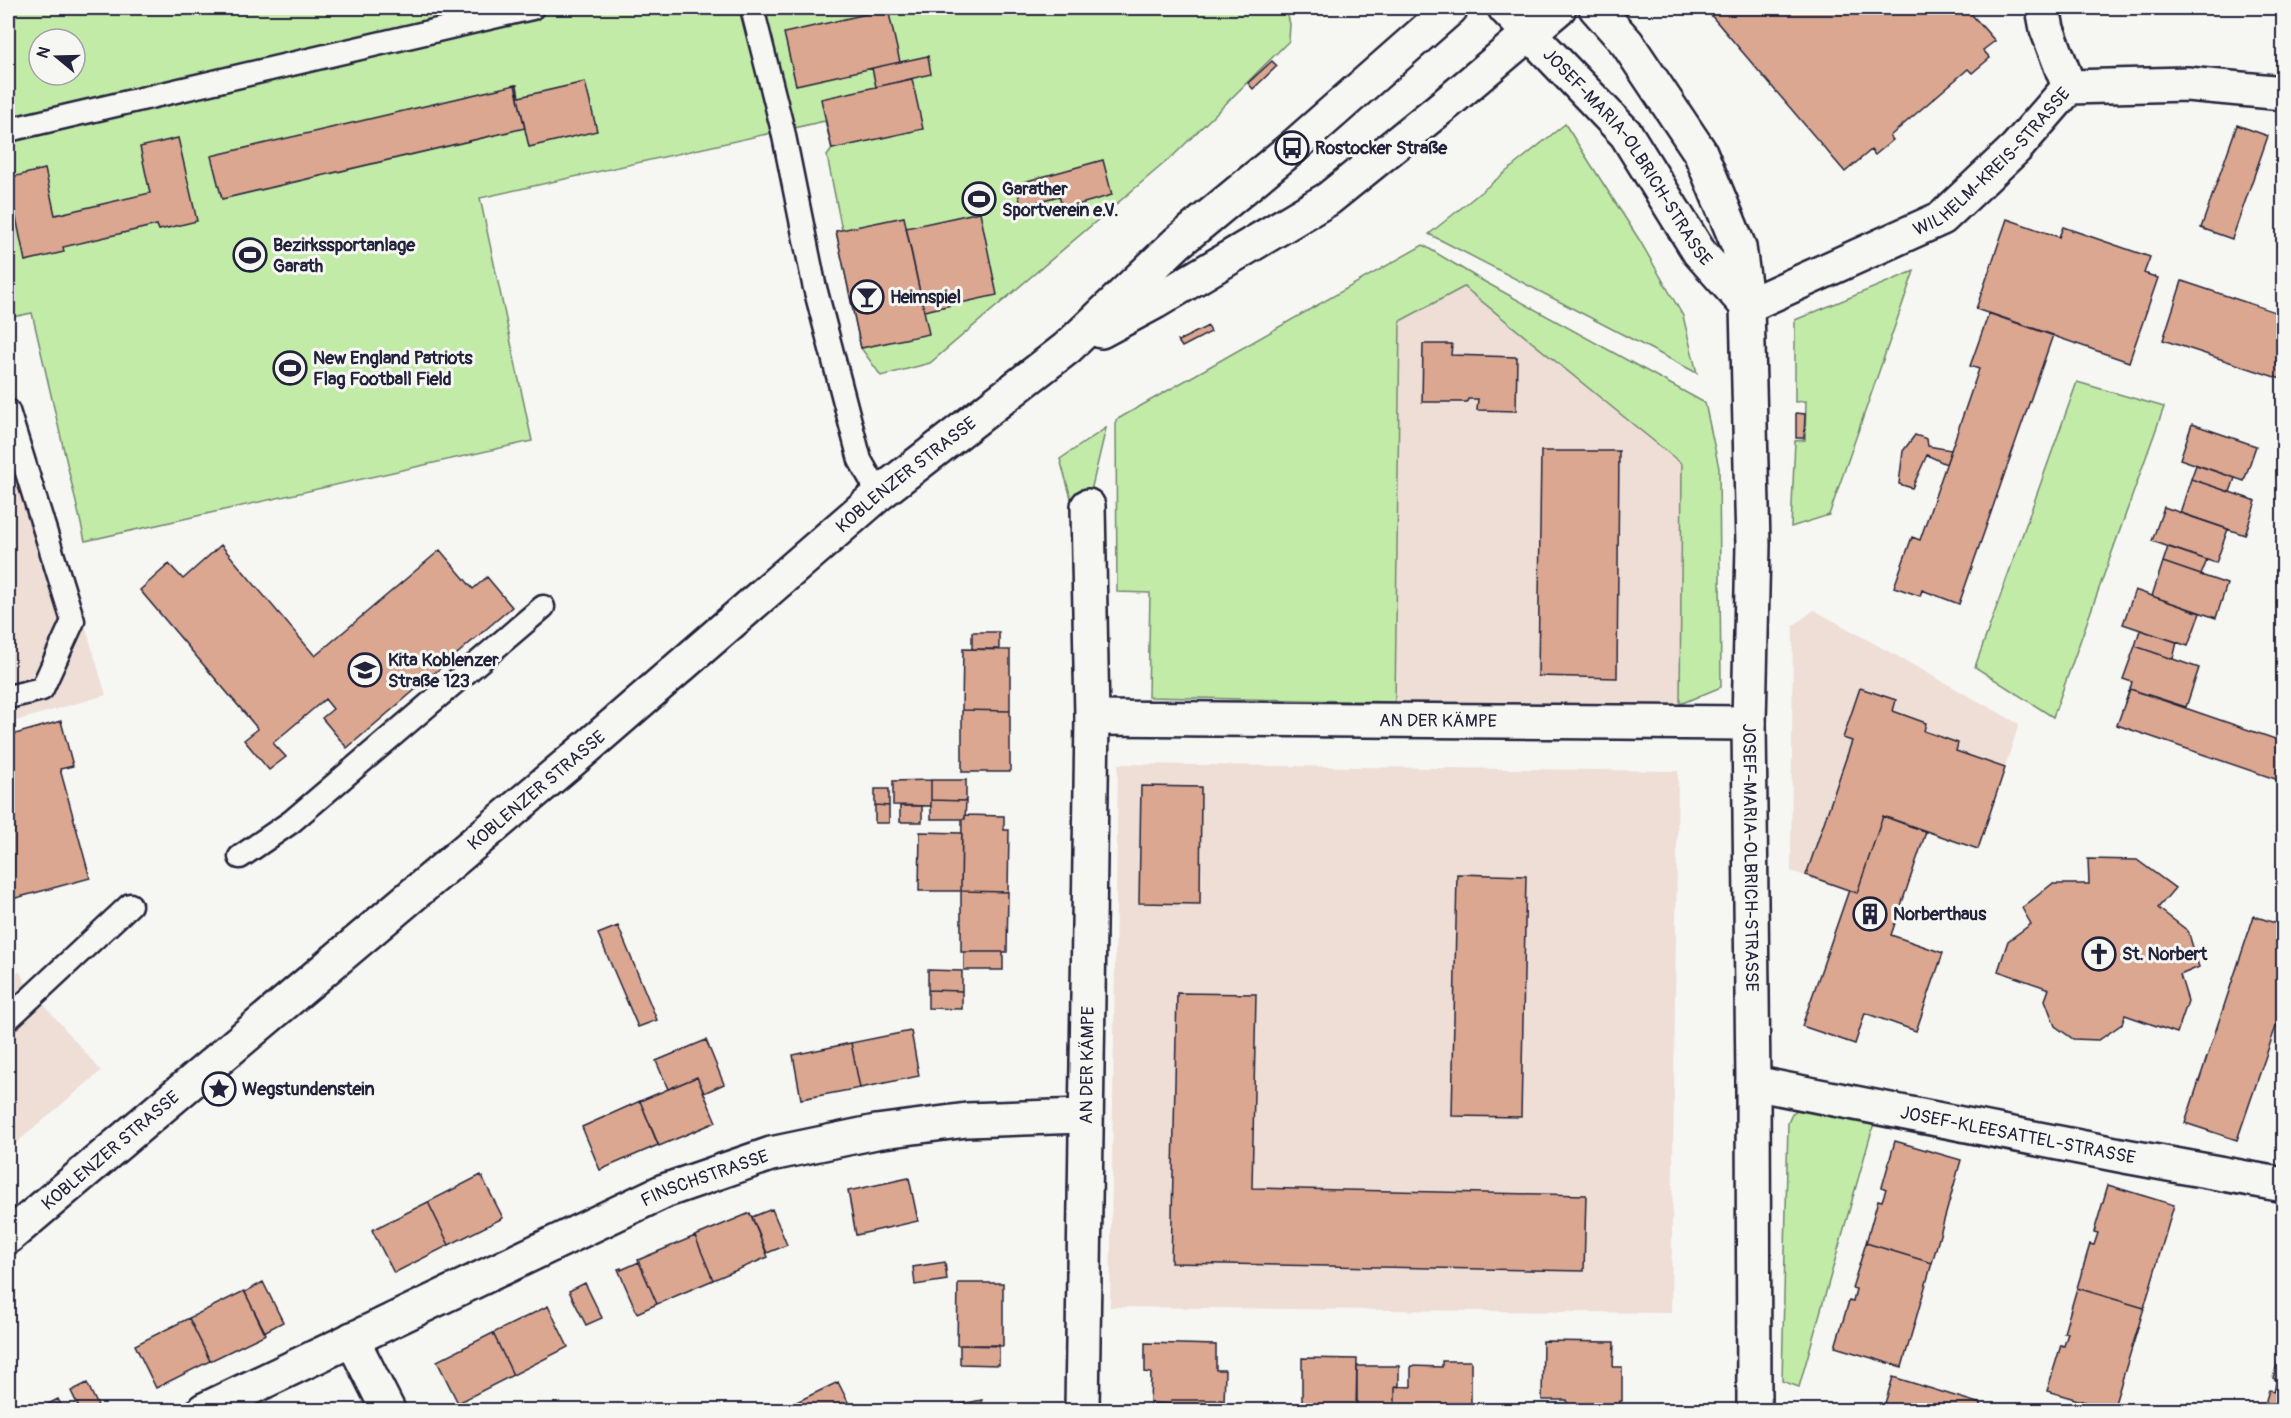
<svg xmlns="http://www.w3.org/2000/svg" width="2291" height="1418" font-family="Pangolin,sans-serif">
	<style>
		.built { fill: #eeded5 }
		.green { fill: #c2eba7; stroke: #728671; stroke-width: 1.5; fill-rule: evenodd }
		.building { fill: #dba790; stroke: #22223b; stroke-width: 1.5 }
		.lines { fill: none; stroke-linecap: round; stroke-linejoin: round }
		.service-casing { stroke: #22223b; stroke-width: 27 }
		.minor-casing { stroke: #22223b; stroke-width: 38 }
		.secondary-casing { stroke: #22223b; stroke-width: 38 }
		.service { stroke: #f6f6f2; stroke-width: 22 }
		.minor { stroke: #f6f6f2; stroke-width: 33 }
		.secondary { stroke: #f6f6f2; stroke-width: 33 }
		.labels { text-anchor: middle; dominant-baseline: central; stroke-width: 6; stroke-linejoin: round; paint-order: stroke }
		.poi-label { font-size: 18px; font-weight: bold; fill: #22223b; stroke: #f6f6f2; text-anchor: start }
		.street-label { font-size: 18px; fill: #22223b; stroke: #f6f6f2 }
	</style>
	<rect width="100%" height="100%" fill="#f6f6f2"/>
	<filter id="ink" filterUnits="userSpaceOnUse"><feTurbulence type="fractalNoise" baseFrequency=".0167" numOctaves="2"/><feDisplacementMap in="SourceGraphic" scale="12" xChannelSelector="R" yChannelSelector="G"/><feConvolveMatrix kernelMatrix="1 2 1 2 8 2 1 2 1" color-interpolation-filters="sRGB"/></filter>
	<g filter="url(#ink)">
		<!-- built -->
		<path class="built" d="M1464,287L1682,464L1680,704L1395,702L1400,321Z
			M8,369L106,695L8,723Z
			M1814,610L2019,724L1978,849L1884,816L1857,893L1791,871L1793,626Z
			M1118,764L1678,771L1671,1313L1110,1307Z
			M8,951L13,973L20,972L26,984L101,1071L8,1150Z"/>
		<!-- green -->
		<path class="green" d="M8,8H1286L1290,24L1289,41L1175,154L930,363L881,376L861,348L836,231L842,230L827,156L832,149L825,121L480,198L532,441L85,541L32,313L8,318ZM39,39H75V75H39Z
			M1565,124L1640,241L1683,316L1697,373L1429,234Z
			M1423,245L1476,277L1705,403L1719,468L1721,687L1680,704L1682,464L1464,287L1400,321L1395,702L1148,697L1150,593L1117,592L1116,420Z
			M1914,271L1829,515L1791,527L1795,441L1805,440L1806,401L1795,402V320Z
			M2077,382L2164,407L2053,717L1975,667Z
			M1106,428L1091,491L1071,498L1060,459Z
			M1800,1107L1876,1116L1799,1387L1782,1381L1788,1123L1792,1114Z"/>
		<!-- building -->
		<path class="building" d="M1717,8H1966L1995,41L1983,50L1990,58L1972,73L1968,69L1890,136L1893,140L1875,155L1871,150L1845,172L1710,14Z
			M888,9L900,62L796,85L784,33Z
			M928,56L931,74L876,87L872,68Z
			M1272,61L1277,66L1253,89L1248,83Z
			M912,79L923,129L832,149L821,99Z
			M585,82L597,131L529,147L515,85H517L519,97Z
			M515,85L525,128L222,199L211,156Z
			M2237,125L2268,136L2232,239L2201,228Z
			M178,138L197,221L159,230L157,225L63,247L64,252L25,261L8,178L45,169L55,215L150,193L140,147Z
			M1103,160L1112,195L1063,209L1059,196L1021,206L1016,184Z
			M980,212L997,295L924,311L906,228Z
			M904,217L929,334L861,348L836,231Z
			M2007,219L2059,237L2063,227L2150,257L2144,273L2158,278L2129,362L1976,309Z
			M2182,281L2284,315V380L2163,340Z
			M1989,313L2053,335L1959,604L1922,590L1920,596L1894,587L1912,537L1920,540L1979,369L1970,366Z
			M1208,326L1211,332L1182,347L1178,341Z
			M1423,344H1452L1451,355L1517,357L1516,411L1477,410L1478,399H1468L1467,402H1422Z
			M1796,413L1805,414L1804,438H1796Z
			M2192,424L2256,446L2244,481L2180,459Z
			M1915,435L1927,439L1928,446L1951,450L1946,464L1927,455L1912,488L1899,484L1903,451Z
			M1541,451H1619L1617,678L1538,676Z
			M2196,465L2235,478L2230,492L2191,479Z
			M2191,479L2256,501L2245,535L2180,513Z
			M2164,507L2228,529L2216,563L2152,541Z
			M221,545L315,656L440,550L473,589L487,577L512,607L347,748L322,718L333,709L325,699L273,743L286,757L269,770L244,740L258,729L140,590L169,564L183,579Z
			M2168,547L2207,560L2201,575L2163,562Z
			M2163,562L2227,584L2216,618L2152,596Z
			M2135,590L2200,613L2188,646L2123,624Z
			M2140,630L2177,642L2173,659L2135,646Z
			M972,632H999V649H972Z
			M2135,646L2199,668L2186,707L2130,689L2132,682L2123,679Z
			M963,649L1010,650V711L962,710Z
			M1860,688L1896,700L1893,711L1926,723L1924,731L1958,743L1956,751L2005,768L1978,849L1883,816L1857,893L1806,875L1852,741L1843,738Z
			M2130,689L2284,742V782L2117,725Z
			M962,710L1010,711V772H962Z
			M61,721L73,766L60,769L90,878L12,899L8,884V736Z
			M931,780H966V801L931,800Z
			M931,780V806L893,805V781Z
			M1141,786L1201,787L1200,904L1139,903Z
			M875,789H889V806L875,805Z
			M931,800L966,801L965,819H931Z
			M875,805L889,806V823H875Z
			M900,806H922V822H900Z
			M965,815L1004,816V830H1009L1008,892L961,891L962,819H965Z
			M1883,816L1926,832L1891,935L1943,953L1916,1031L1865,1013L1855,1044L1802,1026L1849,890L1857,893Z
			M920,832L962,833L961,891H919Z
			M2088,859L2137,860L2175,888L2158,908L2188,931L2199,967L2180,975L2188,1001L2177,1033L2125,1015L2122,1024L2099,1040L2073,1039L2055,1026L2045,1000L2049,989L1998,971L2008,941L2031,924L2022,908L2052,884H2089Z
			M1457,874L1526,876L1521,1117L1452,1116Z
			M961,891L1008,892L1007,952H961Z
			M2254,916L2284,926V1003L2237,1140L2185,1123Z
			M618,926L657,1020L638,1027L598,934Z
			M964,952H1003V970H964Z
			M928,970L962,971V991L928,990Z
			M928,990L962,991V1009L928,1008Z
			M1177,993L1256,994L1252,1188L1586,1195L1584,1271L1171,1263Z
			M911,1031L919,1076L860,1088L851,1043Z
			M706,1040L724,1084L704,1093L697,1077L668,1089L656,1061Z
			M851,1043L860,1088L801,1099L793,1055Z
			M697,1077L716,1122L659,1146L640,1101Z
			M640,1101L658,1145L600,1170L582,1127Z
			M1895,1141L1961,1160L1932,1263L1866,1243L1878,1200L1882,1201L1886,1189L1882,1187Z
			M481,1175L503,1218L449,1245L428,1202Z
			M909,1178L918,1221L856,1235L848,1191Z
			M2108,1185L2174,1205L2144,1308L2077,1288L2090,1244L2094,1245L2098,1233L2094,1232Z
			M428,1202L449,1245L394,1273L372,1230Z
			M772,1209L787,1245L767,1253L752,1217Z
			M750,1213L768,1257L713,1280L695,1236Z
			M695,1236L713,1280L657,1304L638,1260Z
			M1866,1243L1932,1263L1902,1367L1835,1347L1849,1301L1853,1302L1856,1289L1852,1288Z
			M639,1262L657,1304L637,1313L618,1269L621,1268V1270Z
			M945,1262L947,1280L915,1285L913,1267Z
			M263,1282L283,1322L264,1332L245,1292Z
			M585,1283L602,1318L586,1325L569,1291Z
			M958,1283H1003V1346L957,1345Z
			M2077,1288L2144,1308L2113,1410L2047,1391L2061,1345L2064,1346L2068,1333H2064Z
			M244,1291L266,1334L210,1361L189,1318Z
			M548,1306L568,1347L513,1375L493,1333Z
			M189,1318L210,1361L156,1388L135,1345Z
			M493,1333L513,1375L458,1403L437,1361Z
			M1543,1341L1614,1342L1613,1367H1622V1401H1620V1410H1567V1400H1542Z
			M2284,1342V1410H2263L2269,1390L2274,1391L2277,1380L2273,1378Z
			M1145,1343L1216,1345V1370H1225L1224,1404H1222V1400H1171V1404L1150,1403L1151,1373L1145,1372Z
			M960,1345H999V1365L960,1364Z
			M1302,1358L1357,1359L1356,1410H1302Z
			M1442,1361H1471V1410H1395V1386L1411,1387V1366L1442,1367Z
			M1357,1366H1399V1387L1395,1386V1410H1357Z
			M1893,1377L1981,1404L1978,1410H1883Z
			M838,1382L852,1410H780Z
			M87,1383L100,1410H80L71,1391Z
			M58,1399L64,1410H44L42,1407Z
			M982,1400V1410H932Z
			M1171,1400H1222V1410H1171Z"/>
		<g class="lines">
			<!-- service casing -->
			<g class="service-casing">
				<path id="service" d="M752,8L783,131L814,284L860,460L879,494
					M8,130L532,8
					M8,411L73,621L42,689L8,697
					M240,857L291,822L543,607
					M8,1019L130,905"/>
			</g>
			<!-- minor casing -->
			<g class="minor-casing">
				<g id="minor">
					<path id="s1" d="M1505,8L1626,134L1699,252L1747,306"/>
					<path id="s2" d="M1596,8L1627,43L1700,152L1739,247L1747,306L1753,545L1749,723L1753,1083L1754,1410"/>
					<path d="M2043,8L2047,29L2069,87"/>
					<path id="s3" d="M1747,306L1942,218L2016,148L2069,87L2187,84L2284,93"/>
					<path id="s4" d="M1092,718L1749,723"/>
					<path id="s5" d="M1753,1083L2125,1156L2284,1185"/>
					<path d="M352,1339L388,1410"/>
					<path id="s6" d="M204,1410L664,1191L771,1154L876,1132L967,1120L1084,1116"/>
					<path id="s7" d="M1082,1410L1092,718L1088,506"/>
				</g>
			</g>
			<!-- secondary casing -->
			<g class="secondary-casing">
				<g id="secondary">
					<path d="M1101,331L1155,302L1328,199L1447,103L1559,8"/>
					<path id="s8" d="M8,1237L583,751L879,494L1067,348L1177,243L1292,148L1451,8"/>
				</g>
			</g>
			<!-- service -->
			<use href="#service" class="service"/>
			<!-- minor -->
			<use href="#minor" class="minor"/>
			<!-- secondary -->
			<use href="#secondary" class="secondary"/>
		</g>
	</g>
	<!-- icons -->
	<defs>
		<g id="bus-ring" transform="scale(1.725)"><circle r="9.5" fill="#f6f6f2" stroke="#22223b" stroke-width="1.5"/><path d="M-5-6H5V4H4V6H2V4H-2V6H-4V4H-5ZM-3.5-4V0h7V-4ZM-3.5 1.2v1.5H-2V1.2ZM2 1.2v1.5H3.5V1.2Z" fill="#22223b"/></g>
		<g id="stadium-ring" transform="scale(1.725)"><circle r="9.5" fill="#f6f6f2" stroke="#22223b" stroke-width="1.5"/><path d="M0-5a6.5 5 0 1 0 0 10a6.5 5 0 1 0 0-10ZM-3.5-1.8h7v3.6h-7Z" fill="#22223b"/></g>
		<g id="bar-ring" transform="scale(1.725)"><circle r="9.5" fill="#f6f6f2" stroke="#22223b" stroke-width="1.5"/><path d="M-6-5H6L.8 .8V4.5H3.5V6h-7V4.5H-.8V.8Z" fill="#22223b"/></g>
		<g id="school-ring" transform="scale(1.725)"><circle r="9.5" fill="#f6f6f2" stroke="#22223b" stroke-width="1.5"/><path d="M0-5L7-2L0 1L-7-2ZM-4 1L0 2.5L4 1V4Q0 6-4 4Z" fill="#22223b"/></g>
		<g id="building-ring" transform="scale(1.725)"><circle r="9.5" fill="#f6f6f2" stroke="#22223b" stroke-width="1.5"/><path d="M-4-6H4V6H1V3H-1V6H-4ZM-2.5-4.3h1.7v1.8h-1.7ZM.8-4.3h1.7v1.8H.8ZM-2.5-1h1.7V.8h-1.7ZM.8-1h1.7V.8H.8Z" fill="#22223b"/></g>
		<g id="church-ring" transform="scale(1.725)"><circle r="9.5" fill="#f6f6f2" stroke="#22223b" stroke-width="1.5"/><path d="M-1.2-6h2.4v3.5h3.3v2.4h-3.3V6h-2.4V-.1h-3.3v-2.4h3.3Z" fill="#22223b"/></g>
		<g id="sight-ring" transform="scale(1.725)"><circle r="9.5" fill="#f6f6f2" stroke="#22223b" stroke-width="1.5"/><path d="M0-6L1.8-2.2L6-1.7L2.9 1.2L3.7 5.4L0 3.3L-3.7 5.4L-2.9 1.2L-6-1.7L-1.8-2.2Z" fill="#22223b"/></g>
	</defs>
	<g fill-rule="evenodd">
		<use href="#bus-ring" x="1292" y="148"/>
		<use href="#stadium-ring" x="979" y="199"/>
		<use href="#stadium-ring" x="250" y="255"/>
		<use href="#bar-ring" x="867" y="297"/>
		<use href="#stadium-ring" x="290" y="368"/>
		<use href="#school-ring" x="365" y="670"/>
		<use href="#building-ring" x="1870" y="914"/>
		<use href="#church-ring" x="2099" y="954"/>
		<use href="#sight-ring" x="219" y="1089"/>
	</g>
	<g class="labels">
		<!-- poi labels -->
		<g class="poi-label">
			<text x="1315" y="148">Rostocker Straße</text>
			<text x="1002" y="189">Garather<tspan x="1002" dy="21">Sportverein e.V.</tspan></text>
			<text x="273" y="245">Bezirkssportanlage<tspan x="273" dy="21">Garath</tspan></text>
			<text x="890" y="297">Heimspiel</text>
			<text x="313" y="358">New England Patriots<tspan x="313" dy="21">Flag Football Field</tspan></text>
			<text x="388" y="660">Kita Koblenzer<tspan x="388" dy="21">Straße 123</tspan></text>
			<text x="1893" y="914">Norberthaus</text>
			<text x="2122" y="954">St. Norbert</text>
			<text x="242" y="1089">Wegstundenstein</text>
		</g>
		<!-- street labels -->
		<g class="street-label">
			<text stroke="none"><textPath href="#s1" startOffset="194">JOSEF-MARIA-OLBRICH-STRASSE</textPath></text>
			<text stroke="none"><textPath href="#s3" startOffset="288">WILHELM-KREIS-STRASSE</textPath></text>
			<text stroke="none"><textPath href="#s8" startOffset="1178">KOBLENZER STRASSE</textPath></text>
			<text stroke="none"><textPath href="#s4" startOffset="346">AN DER KÄMPE</textPath></text>
			<text stroke="none"><textPath href="#s8" startOffset="692">KOBLENZER STRASSE</textPath></text>
			<text stroke="none"><textPath href="#s2" startOffset="892">JOSEF-MARIA-OLBRICH-STRASSE</textPath></text>
			<text stroke="none"><textPath href="#s7" startOffset="345">AN DER KÄMPE</textPath></text>
			<text stroke="none"><textPath href="#s5" startOffset="270">JOSEF-KLEESATTEL-STRASSE</textPath></text>
			<text stroke="none"><textPath href="#s8" startOffset="134">KOBLENZER STRASSE</textPath></text>
			<text stroke="none"><textPath href="#s6" startOffset="552">FINSCHSTRASSE</textPath></text>
		</g>
	</g>
	<!-- margin -->
	<rect width="2291" height="1418" fill="none" stroke="#f6f6f2" stroke-width="30"/>
	<rect x="15" y="15" width="2261" height="1388" fill="none" stroke="#22223b" stroke-width="2" filter="url(#ink)"/>
	<!-- north arrow -->
	<g transform="translate(57 57) rotate(289)"><circle r="28" fill="#f6f6f2" stroke="#a1a1a9" stroke-width="1.5"/>
	<path d="M0-4.5L10 22L0 15L-10 22Z" fill="#22223b"/>
	<text y="-9" font-size="16" font-weight="bold" text-anchor="middle" fill="#22223b">N</text>
	</g>
</svg>
